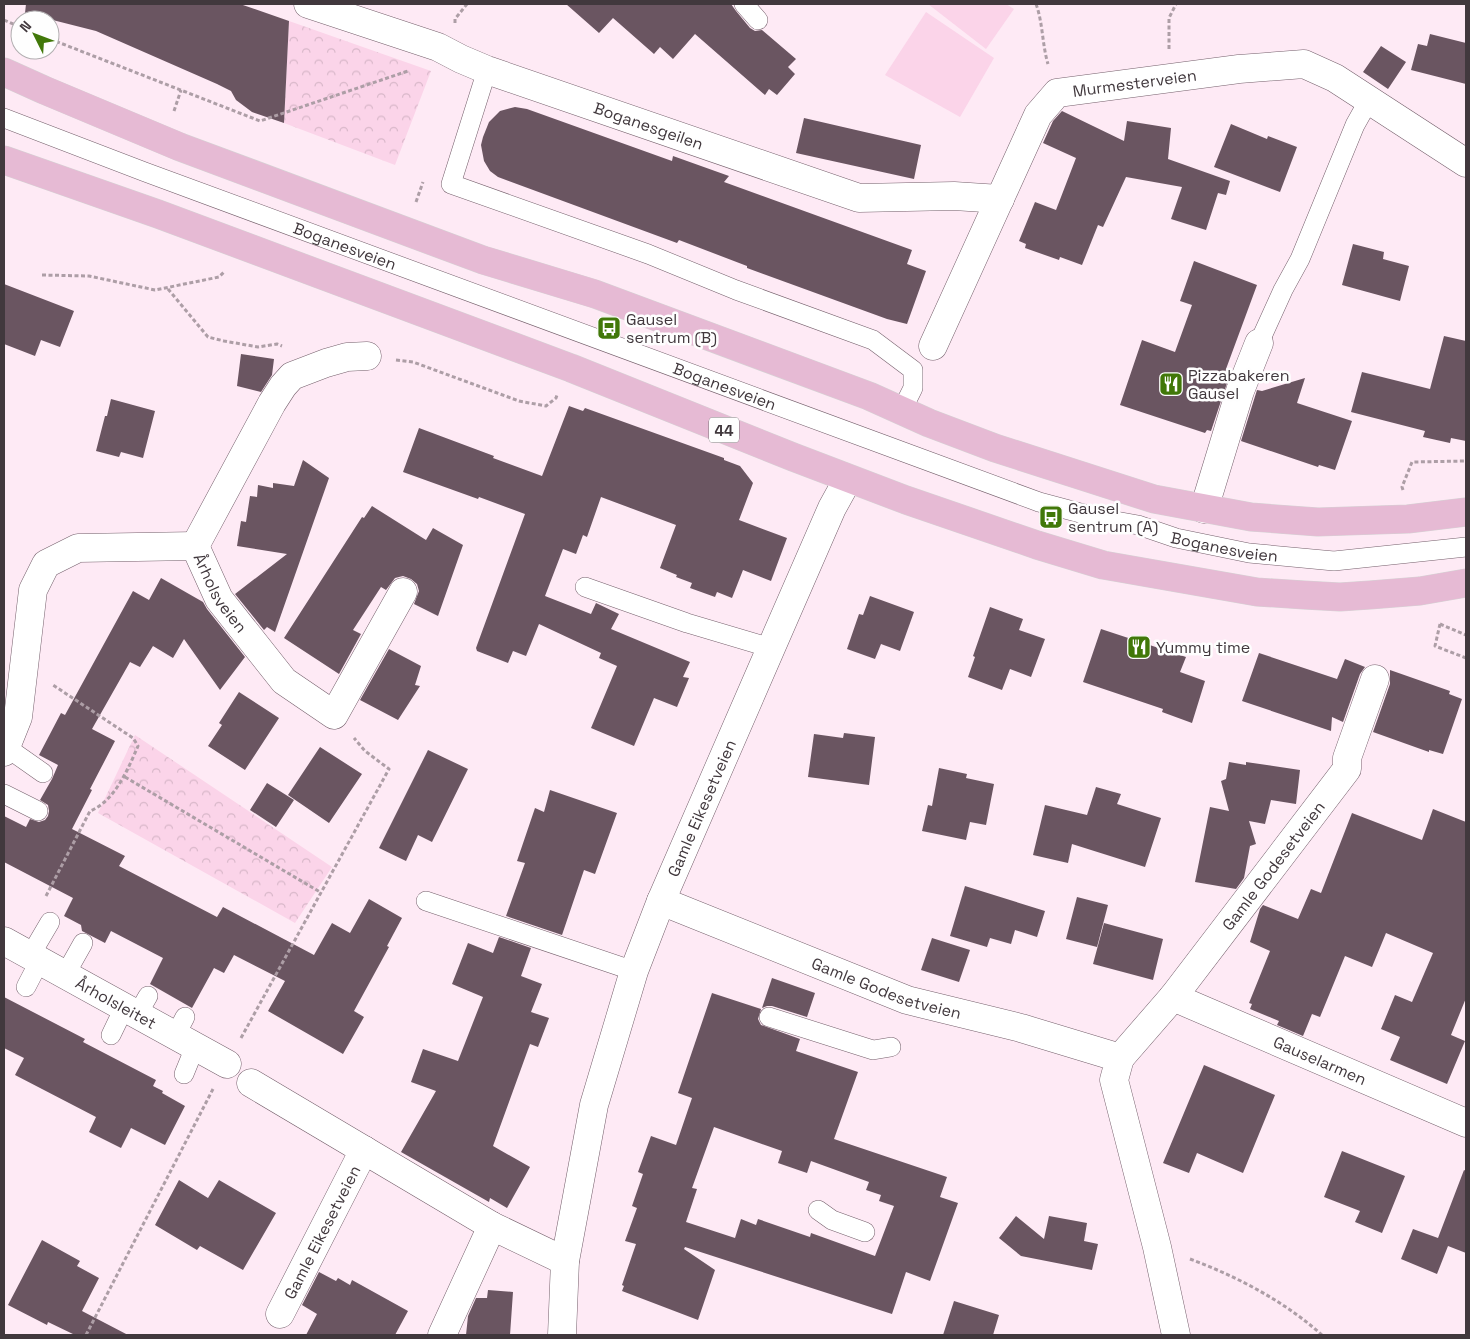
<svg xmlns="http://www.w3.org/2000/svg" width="1470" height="1339" font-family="'Space Grotesk',sans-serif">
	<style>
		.park { fill: url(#park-crowns) }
		.pitch { fill: #fbd4e9 }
		.building { fill: #6a5561; fill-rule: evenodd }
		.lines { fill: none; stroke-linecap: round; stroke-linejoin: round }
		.service-casing { stroke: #75606c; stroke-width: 20 }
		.minor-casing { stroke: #75606c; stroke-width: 29 }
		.primary-casing { stroke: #d5d3d4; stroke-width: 29 }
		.path { stroke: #ad9ea6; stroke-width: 3; stroke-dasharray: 4 2.5; stroke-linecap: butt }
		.service { stroke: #fff; stroke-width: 19 }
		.minor { stroke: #fff; stroke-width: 28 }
		.primary { stroke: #e6bad4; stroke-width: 28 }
		.labels { text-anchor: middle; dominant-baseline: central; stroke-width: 5; stroke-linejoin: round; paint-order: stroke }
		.shield { fill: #fefefe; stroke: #7a7377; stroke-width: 1 }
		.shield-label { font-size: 15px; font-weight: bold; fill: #41383d }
		.street-label { font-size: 16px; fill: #41383d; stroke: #fefefe }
		.poi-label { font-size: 16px; fill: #41383d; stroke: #fefefe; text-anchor: start }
	</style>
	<defs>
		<pattern id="park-crowns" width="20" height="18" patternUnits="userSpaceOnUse" patternTransform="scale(1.25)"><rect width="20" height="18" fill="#fbd4e9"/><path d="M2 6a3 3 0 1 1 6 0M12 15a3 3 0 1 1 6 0" fill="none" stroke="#d8b7c9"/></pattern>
	</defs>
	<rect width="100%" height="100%" fill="#feeaf5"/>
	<!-- park -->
	<path class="park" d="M289,21L431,71L395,165L284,123Z
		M135,735L332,867L295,923L98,813Z"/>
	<!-- pitch -->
	<path class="pitch" d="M928,4H1006L1014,9L986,49Z
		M926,12L994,58L960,117L885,75Z"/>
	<!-- building -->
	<path class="building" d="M26,4H240L289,21L284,123L252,112L236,100L231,91L217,84L96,31L25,13Z
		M566,4H731L736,11L750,28L755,31L762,30L796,59L788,67L795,74L777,95L769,89L765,95L695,34L673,59L660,47L654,54L613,18L599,33Z
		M1430,34L1466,43V84L1411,70L1418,44L1427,46Z
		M1381,46L1406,62L1388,89L1363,72Z
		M515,107L527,109L672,161L673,156L729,176L724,182L912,250L907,264L926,271L907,324L887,319L747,268V266L679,240L677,243L498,177L490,171L484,161L481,145L483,137L489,122L500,111Z
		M1062,111L1124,141L1127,121L1171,128L1168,159L1230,181L1226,195L1218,193L1206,230L1171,219L1182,187L1126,177L1103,227L1098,225L1082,265L1060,257L1059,260L1025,248L1026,244L1019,241L1035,202L1056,210L1076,158L1043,143L1053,121Z
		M804,118L921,145L914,179L796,153Z
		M1231,124L1267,139L1268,136L1297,147L1280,192L1214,167Z
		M1353,244L1384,252L1383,259L1409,266L1400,301L1342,285Z
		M1194,261L1257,285L1226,369L1224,378L1228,380L1211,431L1207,430L1205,433L1120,405L1142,340L1175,352L1192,305L1180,301Z
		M4,284L74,311L60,347L41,340L35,356L4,344Z
		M1444,336L1466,341V441L1451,438L1450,443L1423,437L1425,431L1351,412L1362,372L1430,389Z
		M241,354L274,359L272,375L261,392L237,386Z
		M1305,378L1297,403L1352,421L1335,470L1319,465L1318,467L1241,441L1257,390L1262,391Z
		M111,399L155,411L143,458L121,452L119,457L96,451L105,416H107Z
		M569,406L583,411L585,408L724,458V460L740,466L753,483L739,520L787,538L771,581L743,570L732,598L717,592L715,597L690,588L692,583L676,577L677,575L660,568L676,525L601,497L587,537L583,535L576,554L563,549L545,596L591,614L596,603L619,614L611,629L690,662L683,677L689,678L677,707L654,698L634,746L591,728L617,666L599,658L601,653L539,624L526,656L513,651L508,663L477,651L476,648L525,514L479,497L478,499L403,472L419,428L494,456L493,458L542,476Z
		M303,460L329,478L275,632L267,627L264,630L235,594L287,554L237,546L241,521L246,522L250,496L257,497L258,485L273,488V483L294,486Z
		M372,506L426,540L433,528L463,545L438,616L414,604L419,591L417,584L411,579L403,576L395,578L386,590L381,587L353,630L361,634L339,674L284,638L362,517L364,518Z
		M161,578L203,602L207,609L245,657L220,690L184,639L173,658L153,646L140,667L130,662L92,729L115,741L90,789L92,790L72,829L125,856L119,866L217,917L223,907L314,955L332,923L350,933L369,899L402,918L387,946L389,947L354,1011L364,1017L343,1054L268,1011L285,981L234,955L224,973L214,968L192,1008L150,984L163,958L111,931L105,943L82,931L81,925L64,916L73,898L4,862V816L26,827L30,819L39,822L45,820L48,816L49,811L48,805L40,800L52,779L58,765L39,755L61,713L65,715L133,591L149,600Z
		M870,596L914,612L900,651L881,644L875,659L847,649L859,614L863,615Z
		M990,607L1023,619L1019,630L1045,639L1031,677L1010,669L1002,690L968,677L975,657L973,656Z
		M1101,629L1186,657L1180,672L1205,681L1192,723L1162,712L1163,709L1083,682Z
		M389,649L421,666L415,685L420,686L398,720L360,700Z
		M1259,653L1337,679L1345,659L1365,667L1360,674L1343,722L1332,717L1331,731L1242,701Z
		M1390,670L1450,691L1449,694L1462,699L1443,754L1429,750V752L1373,732L1390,684Z
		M239,692L279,718L245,770L208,746L222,725L219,723Z
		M844,733L875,737L869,785L808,777L814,734L843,738Z
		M320,747L362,774L329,823L288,795Z
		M428,750L468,769L432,842L418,835L406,861L379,848Z
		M1229,762L1246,765V762L1300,770L1296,804L1271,800L1265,824L1249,821L1256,844L1250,846L1244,878L1236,889L1195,882L1210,807L1229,811L1221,781L1226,779Z
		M939,768L967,774L966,778L994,784L986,825L970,822L966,840L922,831L928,805L932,806Z
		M267,783L294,800L276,827L250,810Z
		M1096,787L1121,794L1117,804L1161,818L1145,867L1072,844L1068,863L1033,855L1045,805L1087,815Z
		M550,790L617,813L595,874L584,870L562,935L506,916L525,863L517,861L535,808L544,812Z
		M1433,809L1466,822V998L1451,1035L1465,1041L1447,1084L1390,1060L1400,1037L1381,1029L1395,995L1412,1002L1433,953L1386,933L1372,967L1345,956L1320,1017L1312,1014L1303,1036L1277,1025L1279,1021L1250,1009L1252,1004L1249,1003L1270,951L1250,942L1260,909L1263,905L1298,919L1311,889L1321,893L1352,813L1422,840Z
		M965,886L1045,911L1037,937L1015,930L1011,944L990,938L987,947L950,936Z
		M1077,897L1108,905L1097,947L1066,939Z
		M1104,923L1163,939L1153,980L1093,964Z
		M499,937L531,948L521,976L542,984L531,1012L549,1018L538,1047L530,1044L493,1146L530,1167L507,1208L490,1198L489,1202L401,1152L436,1091L411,1082L423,1049L458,1061L483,997L452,984L468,943L493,953Z
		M932,938L970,950L959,982L921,970Z
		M772,978L815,993L807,1017L772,1006H767L762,1008Z
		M712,993L761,1009L758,1019L761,1025L800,1039L796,1051L858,1072L834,1139L947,1177L940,1197L958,1203L930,1281L906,1272L892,1314L685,1247L684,1249L715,1270L698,1320L622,1291L624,1286L622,1285L636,1244L625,1241L637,1208L632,1206L643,1174L638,1172L651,1136L676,1145L692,1098L678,1093ZM714,1127L782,1151L778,1163L807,1173L811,1161L869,1182L866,1190L881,1195L879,1201L894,1206L875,1256L811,1233L810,1237L758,1219L756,1225L741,1219L735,1238L686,1222L697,1189L692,1188Z
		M4,997L85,1039L83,1042L156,1080L153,1086L163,1091L162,1093L185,1106L165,1145L131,1128L121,1148L89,1132L96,1117L15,1075L24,1058L4,1048Z
		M1204,1065L1275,1095L1243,1173L1197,1153L1189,1173L1163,1163Z
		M1342,1151L1405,1176L1382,1233L1355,1222L1360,1211L1324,1197Z
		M1464,1170L1466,1171V1253L1448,1246L1437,1274L1401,1259L1413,1229L1438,1238Z
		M179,1180L208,1198L219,1180L276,1213L243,1270L200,1246L197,1250L155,1225Z
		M1016,1216L1044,1239L1049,1216L1087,1223L1084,1241L1098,1244L1092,1270L1021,1256L999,1238Z
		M42,1240L80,1261L77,1266L99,1278L82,1311L128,1335H75L48,1322L47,1325L8,1305Z
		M319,1272L336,1281L338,1278L350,1285L352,1280L408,1311L395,1335H306L317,1314L302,1305Z
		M488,1290L513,1292L510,1335H466L468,1316L476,1298H487Z
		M954,1301L999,1315L993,1335H943Z"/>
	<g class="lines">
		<!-- service casing -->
		<g class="service-casing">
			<g id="service">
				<path d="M744,4L758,20"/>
				<path d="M487,70L451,184L648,254L736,290L873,340L913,370V388L902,410"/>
				<path id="s1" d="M4,118L145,172L1039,502L1099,518L1138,525L1176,538L1249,553L1334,561L1466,547"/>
				<path d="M1259,343L1283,290L1300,259L1355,125L1369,100"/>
				<path d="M585,587L687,623L771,648"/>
				<path d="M6,747L43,773"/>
				<path d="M4,794L38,811"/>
				<path d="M426,901L634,971"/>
				<path d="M30,956L50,922"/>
				<path d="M65,975L83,943"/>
				<path d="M26,987L39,962"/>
				<path d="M137,1015L148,996"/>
				<path d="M769,1017L873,1050L891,1047"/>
				<path d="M111,1035L124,1008"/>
				<path d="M175,1036L185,1017"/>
				<path d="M184,1074L195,1047"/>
				<path d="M818,1210L832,1220L865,1232"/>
			</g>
		</g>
		<!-- minor casing -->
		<g class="minor-casing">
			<g id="minor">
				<path id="s2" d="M308,4L438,47L461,59L487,70L859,198L954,196L1000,199"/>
				<path id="s3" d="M933,346L1038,115L1057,93L1239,69L1304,64L1335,78L1466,163"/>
				<path d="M1204,509L1240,391L1259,343"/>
				<path d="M195,546L272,403L283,386L292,376L326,363L347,357L367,356"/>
				<path id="s4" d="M4,752L18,717L33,590L46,564L78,548L195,546L219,599L284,681L334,715L403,592"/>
				<path id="s5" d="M661,901L907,1000L1021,1028L1120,1058L1114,1080L1157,1247L1176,1335"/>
				<path id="s6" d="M4,941L227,1064"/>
				<path id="s7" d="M1173,997L1466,1123"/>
				<path id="s8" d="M1120,1058L1173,997L1347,769V758L1375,679"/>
				<path d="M251,1083L492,1226L565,1261"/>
				<path id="s9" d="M280,1314L364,1150"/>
				<path d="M442,1335L492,1226"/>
				<path id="s10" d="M562,1335L565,1261L594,1105L634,971L661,901L771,648L832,508L848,479"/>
			</g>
		</g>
		<!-- primary casing -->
		<g class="primary-casing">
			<path id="primary" d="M4,72L44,90L180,147L483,260L595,294L869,396L929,423L995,448L1154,499L1251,517L1318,522L1408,519L1466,512
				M4,160L158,214L571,368L793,457L906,500L1037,545L1103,565L1257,592L1304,595L1340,597L1370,595L1420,591L1466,583"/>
		</g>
		<!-- path -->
		<path class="path" d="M1036,4C1043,23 1042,44 1048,64
			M4,20L20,27
			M455,23V19L467,4
			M50,39L260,121L408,71
			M1169,49V18L1176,4
			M174,111L181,90
			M416,202L423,182
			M42,275L89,276L155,290L219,277L224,272
			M168,289L208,337L224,341L258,347L277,344L282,346
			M396,360L413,362L519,401L546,406L556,398L557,395
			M1403,490L1402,487L1412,462L1466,461
			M1440,624L1435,646L1466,658
			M1440,624L1466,635
			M125,777L320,892
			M46,896L90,811C115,801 128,769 138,746L133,738L53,685
			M241,1038L389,769L365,751L354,738
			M1190,1259C1238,1277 1284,1301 1322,1335
			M86,1335L213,1089"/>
		<!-- service -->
		<use href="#service" class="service"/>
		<!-- minor -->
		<use href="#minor" class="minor"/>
		<!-- primary -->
		<use href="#primary" class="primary"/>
	</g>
	<!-- icons -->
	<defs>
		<g id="bus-square" transform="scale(1.25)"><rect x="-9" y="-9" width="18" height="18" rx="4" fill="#417809" stroke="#fefefe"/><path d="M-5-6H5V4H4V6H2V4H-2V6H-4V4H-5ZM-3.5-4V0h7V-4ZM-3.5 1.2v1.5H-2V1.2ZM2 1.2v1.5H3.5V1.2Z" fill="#fff"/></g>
		<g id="restaurant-square" transform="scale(1.25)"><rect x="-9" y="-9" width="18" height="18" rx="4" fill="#417809" stroke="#fefefe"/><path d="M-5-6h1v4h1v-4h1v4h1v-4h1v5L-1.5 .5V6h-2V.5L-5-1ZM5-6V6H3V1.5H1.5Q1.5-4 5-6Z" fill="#fff"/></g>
	</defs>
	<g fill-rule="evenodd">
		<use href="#bus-square" x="609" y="328"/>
		<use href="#restaurant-square" x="1171" y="384"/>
		<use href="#bus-square" x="1051" y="517"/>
		<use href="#restaurant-square" x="1139" y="647"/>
	</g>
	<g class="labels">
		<!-- shield labels -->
		<rect class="shield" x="709" y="417.5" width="30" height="25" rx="4"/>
		<g class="shield-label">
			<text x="724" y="430">44</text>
		</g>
		<!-- street labels -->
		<g class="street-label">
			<text stroke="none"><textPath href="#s3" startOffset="361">Murmesterveien</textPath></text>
			<text stroke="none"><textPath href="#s2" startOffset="362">Boganesgeilen</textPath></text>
			<text stroke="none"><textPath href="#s1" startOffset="364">Boganesveien</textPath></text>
			<text stroke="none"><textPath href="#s1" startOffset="769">Boganesveien</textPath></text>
			<text stroke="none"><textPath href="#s1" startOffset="1295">Boganesveien</textPath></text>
			<text stroke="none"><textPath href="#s4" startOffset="401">Årholsveien</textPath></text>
			<text stroke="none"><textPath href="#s10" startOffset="549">Gamle Eikesetveien</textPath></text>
			<text stroke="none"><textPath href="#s8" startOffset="246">Gamle Godesetveien</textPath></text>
			<text stroke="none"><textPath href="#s5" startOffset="242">Gamle Godesetveien</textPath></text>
			<text stroke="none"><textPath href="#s6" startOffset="128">Årholsleitet</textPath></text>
			<text stroke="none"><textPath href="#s7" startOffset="160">Gauselarmen</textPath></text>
			<text stroke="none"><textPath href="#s9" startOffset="92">Gamle Eikesetveien</textPath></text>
		</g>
		<!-- poi labels -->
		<g class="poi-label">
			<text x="626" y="319">Gausel<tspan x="626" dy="18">sentrum (B)</tspan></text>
			<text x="1188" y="375">Pizzabakeren<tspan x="1188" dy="18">Gausel</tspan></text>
			<text x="1068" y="508">Gausel<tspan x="1068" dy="18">sentrum (A)</tspan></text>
			<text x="1156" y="647">Yummy time</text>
		</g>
	</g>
	<!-- border -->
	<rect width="1470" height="1339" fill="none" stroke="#41383d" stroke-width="10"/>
	<!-- north arrow -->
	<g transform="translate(35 35) rotate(312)"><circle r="24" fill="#fefefe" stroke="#b2afb1"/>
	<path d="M0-4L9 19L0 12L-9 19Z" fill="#417809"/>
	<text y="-8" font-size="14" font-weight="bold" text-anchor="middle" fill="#41383d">N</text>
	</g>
</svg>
